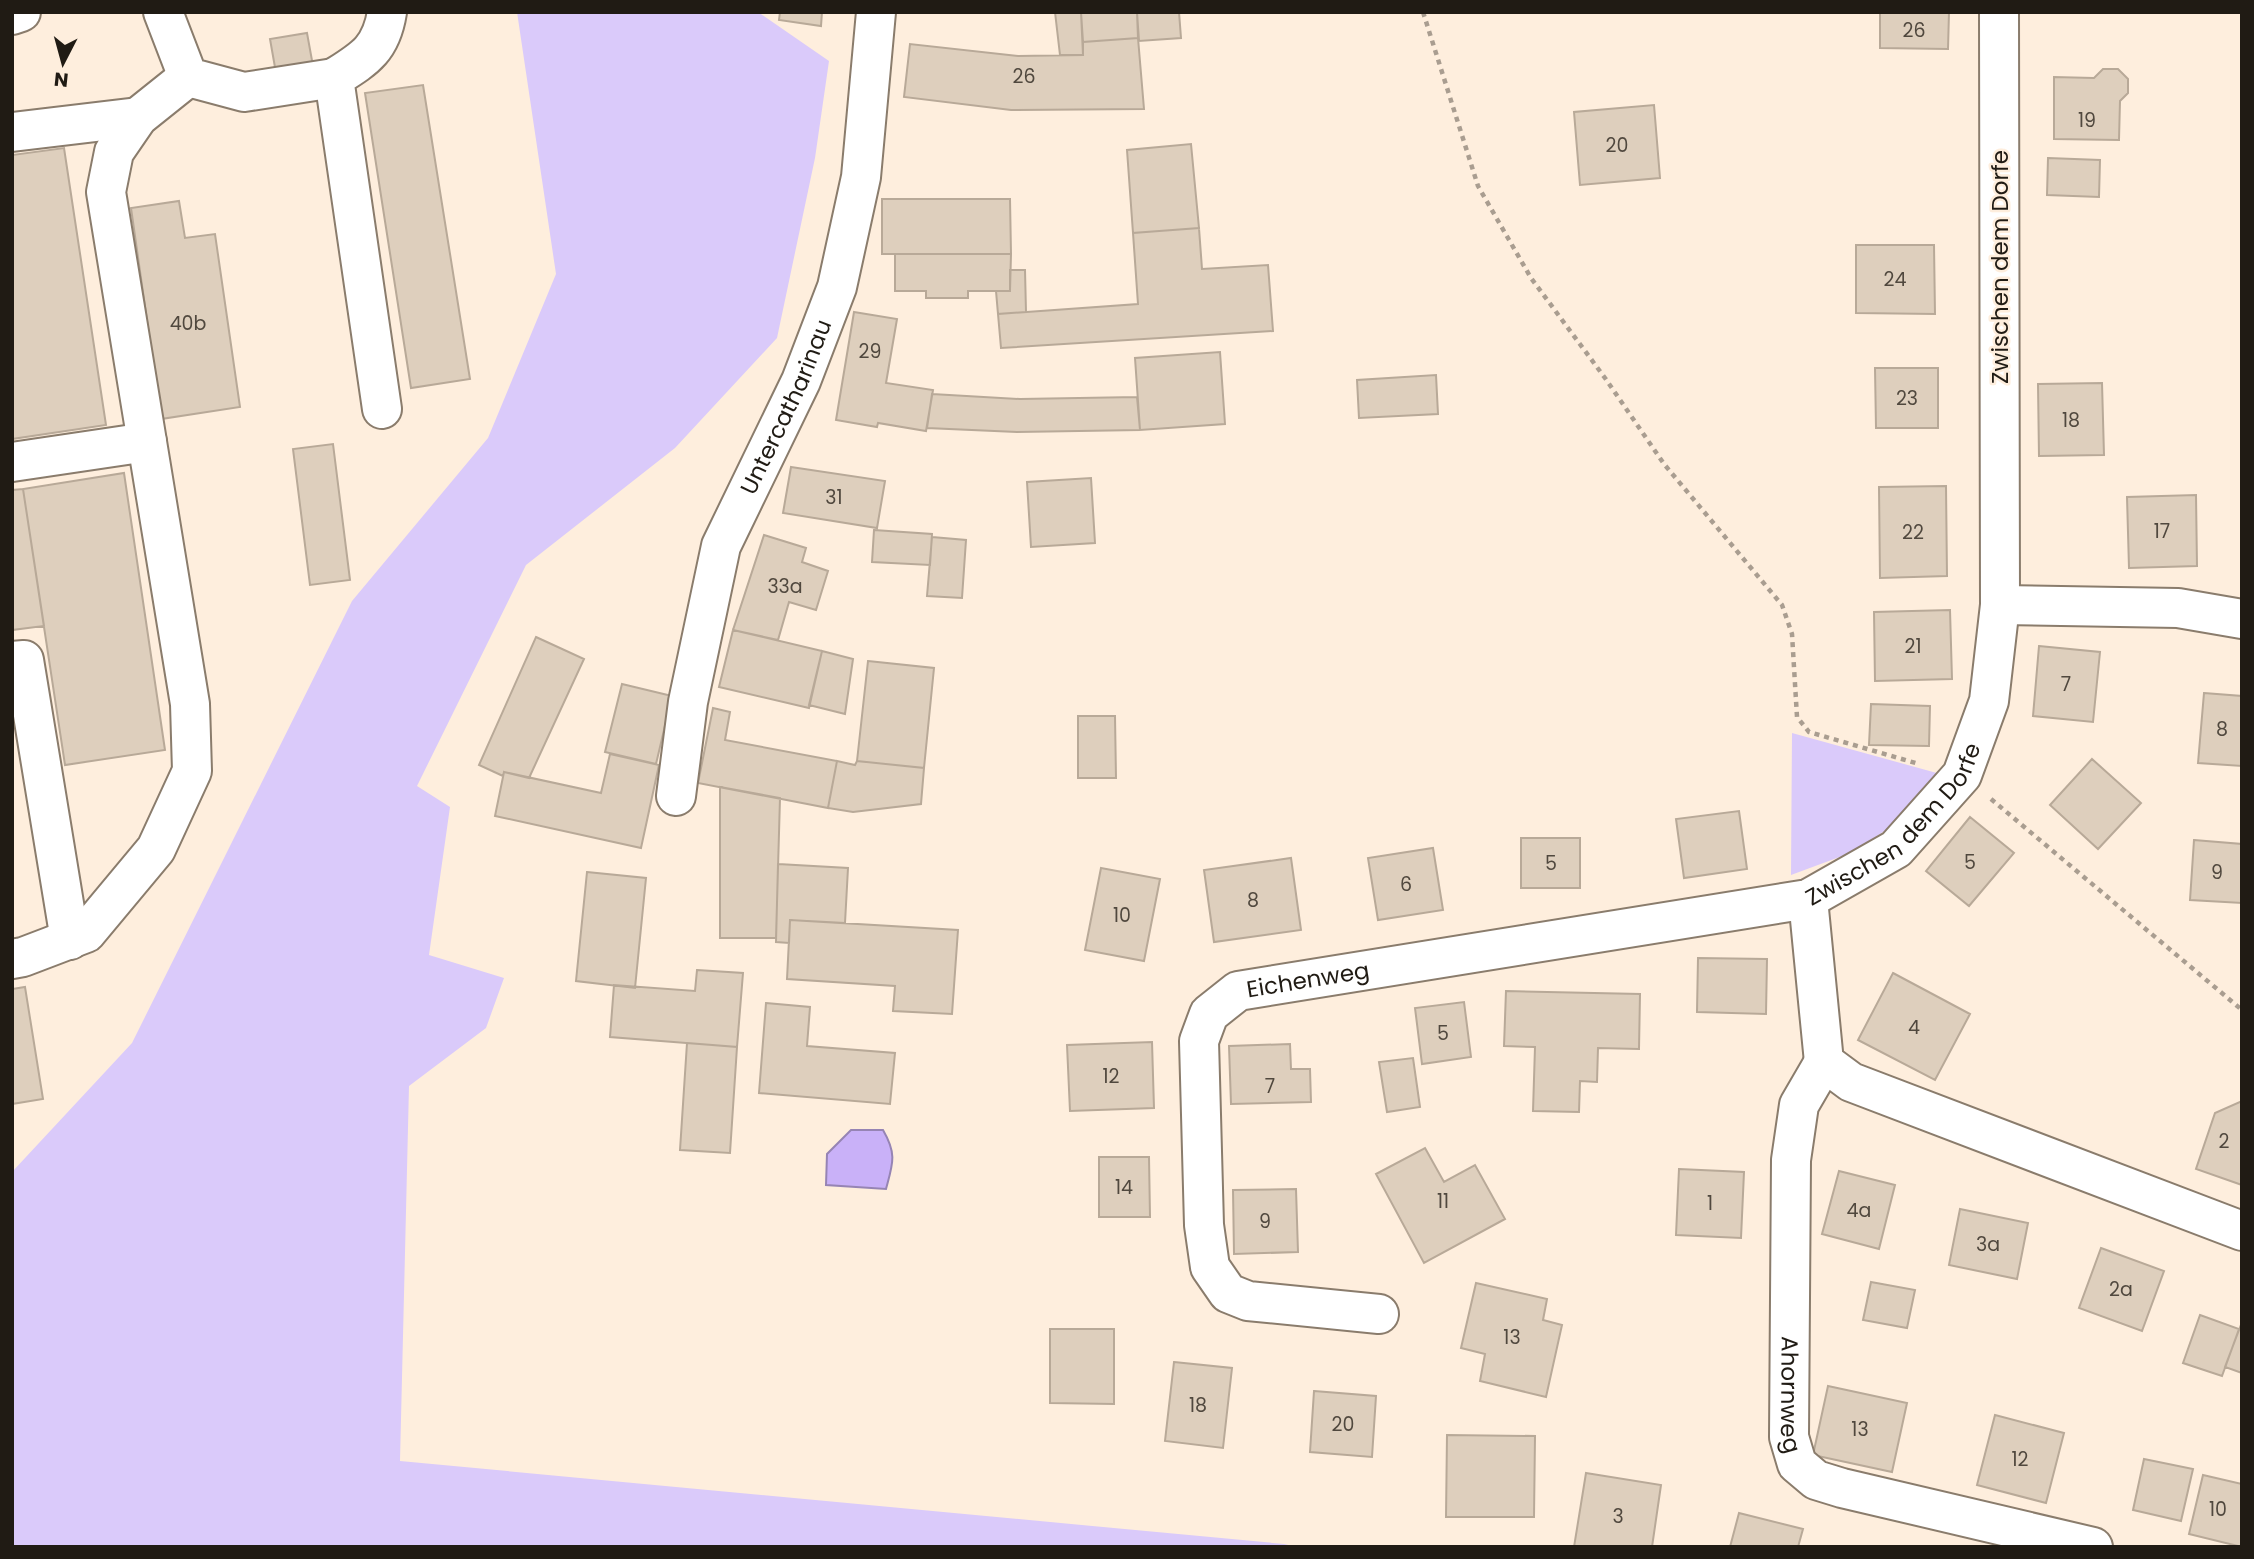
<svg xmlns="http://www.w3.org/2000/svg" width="2254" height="1559" font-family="Poppins,sans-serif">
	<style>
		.green { fill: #dacafa }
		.water { fill: #c9b1f8; stroke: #9684b4; stroke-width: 2 }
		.building { fill: #decfbd; stroke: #b8a998; stroke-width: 2 }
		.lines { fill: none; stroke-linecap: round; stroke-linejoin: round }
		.minor-casing { stroke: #8a7c6c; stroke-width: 42 }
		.path { stroke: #a99d90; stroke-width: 4.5; stroke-dasharray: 5 5; stroke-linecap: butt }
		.minor { stroke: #fff; stroke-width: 38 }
		.labels { text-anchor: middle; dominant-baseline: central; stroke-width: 5; stroke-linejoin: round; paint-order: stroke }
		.number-label { font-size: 19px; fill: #50483e }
		.street-label { font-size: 23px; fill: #201b14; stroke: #feeedd }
	</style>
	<rect width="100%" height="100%" fill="#feeedd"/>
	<!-- green -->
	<path class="green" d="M517,12H758L829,61L815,158L777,338L675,448L526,565L417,786L450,807L429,955L504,978L486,1028L409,1086L400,1461L1284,1544L1297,1547H12V1172L132,1043L352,601L488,438L556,274Z
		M1792,733L1944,775L1895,824L1853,852L1791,875Z"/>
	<!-- water -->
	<path class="water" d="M851,1130H883C897,1154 893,1163 886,1189L826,1185L827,1154Z"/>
	<!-- building -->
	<path class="building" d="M780,12H822L821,26L779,20Z
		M1055,12H1081L1083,55H1060Z
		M1081,12H1137L1138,38L1083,42Z
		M1137,12H1179L1181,38L1139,41Z
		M1880,12H1949L1948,49L1880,48Z
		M307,33L313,66L276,73L270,39Z
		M1138,38L1144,109L1011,110L904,97L910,44L1018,56L1083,55V42Z
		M2103,69H2118L2128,79V93L2120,101L2119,140L2054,139V77L2094,78Z
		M423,85L470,379L411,388L365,93Z
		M1654,105L1660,178L1580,185L1574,112Z
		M1191,144L1199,228L1133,233L1127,150Z
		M64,148L106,425L12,439V155Z
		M2048,158L2100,160L2099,197L2047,195Z
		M882,199H1010L1011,254H882Z
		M179,201L185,238L215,234L240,407L161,419L131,208Z
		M1199,228L1202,269L1268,265L1273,331L1001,348L998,314L1138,304L1133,233Z
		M1856,245H1934L1935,314L1856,313Z
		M895,254H1011L1010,291H968V298H926V291H895Z
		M1010,270H1025L1026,312L998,314L996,291H1010Z
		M854,312L897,319L886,383L933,390L926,431L878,423L877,427L836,420Z
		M1220,352L1225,424L1140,430L1135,358Z
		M1875,368H1938V428H1876Z
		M1436,375L1438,414L1359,418L1357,380Z
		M2102,383L2104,455L2039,456L2038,384Z
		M932,394L1020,399L1137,397L1140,430L1017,432L927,428Z
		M333,444L350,580L310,585L293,449Z
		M791,467L885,481L877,528L783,513Z
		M124,473L165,750L65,765L23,489Z
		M1091,478L1095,543L1031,547L1027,482Z
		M1946,486L1947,576L1880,578L1879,487Z
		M23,489L44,626L12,630V490Z
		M2196,495L2197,566L2129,568L2127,497Z
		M874,530L932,534L930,565L872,562Z
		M764,535L806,548L802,562L828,571L816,610L789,602L778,640L733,630Z
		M932,537L966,540L962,598L927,596Z
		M1950,610L1952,679L1875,681L1874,612Z
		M733,630L822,651L809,708L719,687Z
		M536,637L584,659L529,778L504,772L503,776L479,765Z
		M2039,646L2100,652L2093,722L2033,716Z
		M822,651L853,659L845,714L809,705Z
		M868,661L934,668L924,768L857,761Z
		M622,684L672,696L656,764L605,752Z
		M2204,693L2242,696V766L2198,763Z
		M1871,704L1930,706L1929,746L1869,745Z
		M713,708L730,712L725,740L837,761L828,808L698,783Z
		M1078,716H1115L1116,778H1078Z
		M610,754L659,765L641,848L495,816L504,772L601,793Z
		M2092,759L2141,803L2098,849L2050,805Z
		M837,761L855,765L857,761L924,768L921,804L853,812L828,808Z
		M720,787L780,798L776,938H720Z
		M1739,811L1747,869L1684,878L1676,819Z
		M1970,817L2014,853L1969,906L1926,871Z
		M1521,838H1580V888H1521Z
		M2194,840L2242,844V903L2190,900Z
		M1433,848L1443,910L1378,920L1368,858Z
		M1291,858L1301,930L1214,942L1204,870Z
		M778,864L848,868L845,923L790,920L789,943L776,942Z
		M1101,868L1160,879L1144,961L1085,950Z
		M587,872L646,878L635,988L576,981Z
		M790,920L958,930L952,1014L893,1011L895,986L787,979Z
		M1698,958L1767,959L1766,1014L1697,1012Z
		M697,970L743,973L737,1047L610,1037L614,985L695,991Z
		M1893,973L1970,1014L1935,1080L1858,1040Z
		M25,987L43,1099L12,1104V989Z
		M1506,991L1640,994L1639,1049L1598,1048L1597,1082L1580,1081L1579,1112L1533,1111L1535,1047L1504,1046Z
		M1464,1002L1471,1057L1422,1064L1415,1008Z
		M766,1003L810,1007L807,1046L895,1053L890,1104L759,1093Z
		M1152,1042L1154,1108L1070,1111L1067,1045Z
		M687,1043L737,1047L730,1153L680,1150Z
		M1290,1044L1291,1069H1310L1311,1102L1231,1104L1229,1046Z
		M1413,1058L1420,1107L1387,1112L1379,1062Z
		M2242,1101V1185L2196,1169L2215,1113Z
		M1425,1148L1444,1182L1475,1165L1505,1219L1424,1263L1376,1174Z
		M1099,1157H1149L1150,1217H1099Z
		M1679,1169L1744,1172L1741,1238L1676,1235Z
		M1839,1171L1895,1185L1879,1249L1822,1234Z
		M1296,1189L1298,1252L1234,1254L1233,1190Z
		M1960,1209L2028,1223L2017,1279L1949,1265Z
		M2101,1248L2164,1271L2142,1331L2079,1308Z
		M1871,1282L1915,1290L1907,1328L1863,1320Z
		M1476,1283L1547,1299L1543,1320L1562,1325L1546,1397L1480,1381L1485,1354L1461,1348Z
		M2200,1315L2239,1329L2222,1376L2183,1363Z
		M2242,1322V1373L2225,1367Z
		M1050,1329H1114V1404L1050,1403Z
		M1174,1362L1232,1368L1223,1448L1165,1441Z
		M1828,1386L1907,1403L1892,1472L1813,1455Z
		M1314,1391L1376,1396L1372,1457L1310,1452Z
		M1995,1415L2064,1433L2046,1503L1977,1485Z
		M1447,1435L1535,1436L1534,1517H1446Z
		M2144,1459L2193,1469L2181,1521L2133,1510Z
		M1586,1473L1661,1485L1652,1547H1574Z
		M2203,1475L2242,1484V1547L2189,1534Z
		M1739,1513L1803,1529L1798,1547H1730Z"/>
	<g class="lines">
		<!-- minor casing -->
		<g class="minor-casing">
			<g id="minor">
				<path d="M163,12L188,77L244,92L334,78"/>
				<path d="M12,15L21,12"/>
				<path d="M12,132L138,117"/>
				<path d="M382,409L334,78C364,59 381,50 387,12"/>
				<path d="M12,462L147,442"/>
				<path d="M2000,605L2178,608L2242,619"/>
				<path d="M12,661L24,660L70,940"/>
				<path id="s1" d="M676,796L688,702L721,546L801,381L837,287L861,177L876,12"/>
				<path d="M1808,899L1824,1062L1851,1082L2242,1231"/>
				<path d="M12,959L23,957L86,933L156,849L192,771L190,704L106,192L114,152L138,117L188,77"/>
				<path id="s2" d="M1824,1062L1799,1105L1791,1160L1789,1437L1797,1464L1816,1480L1842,1488L2093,1547"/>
				<path id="s3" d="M1379,1314L1248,1301L1228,1293L1210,1267L1204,1225L1199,1041L1209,1014L1238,991L1808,899L1896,849L1962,775L1989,701L2000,605L1999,12"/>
			</g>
		</g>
		<!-- path -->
		<path class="path" d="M1423,12L1478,186L1531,278L1605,378L1664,464L1782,605L1792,634L1797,717L1809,732L1919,764
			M1991,799L2242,1010"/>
		<!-- minor -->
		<use href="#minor" class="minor"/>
	</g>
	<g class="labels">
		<!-- number labels -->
		<g class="number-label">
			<text x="1914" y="30">26</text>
			<text x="1024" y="76">26</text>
			<text x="2087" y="120">19</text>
			<text x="1617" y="145">20</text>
			<text x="1895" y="279">24</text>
			<text x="188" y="323">40b</text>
			<text x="870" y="351">29</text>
			<text x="1907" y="398">23</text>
			<text x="2071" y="420">18</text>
			<text x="834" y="497">31</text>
			<text x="2162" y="531">17</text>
			<text x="1913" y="532">22</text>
			<text x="785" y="586">33a</text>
			<text x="1913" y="646">21</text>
			<text x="2066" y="684">7</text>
			<text x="2222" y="729">8</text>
			<text x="1970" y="862">5</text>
			<text x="1551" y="863">5</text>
			<text x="2217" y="872">9</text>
			<text x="1406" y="884">6</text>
			<text x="1253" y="900">8</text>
			<text x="1122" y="915">10</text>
			<text x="1914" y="1027">4</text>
			<text x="1443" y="1033">5</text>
			<text x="1111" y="1076">12</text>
			<text x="1270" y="1086">7</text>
			<text x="2224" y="1141">2</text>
			<text x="1124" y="1187">14</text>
			<text x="1443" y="1201">11</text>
			<text x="1710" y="1203">1</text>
			<text x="1859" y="1210">4a</text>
			<text x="1265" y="1221">9</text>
			<text x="1988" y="1244">3a</text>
			<text x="2121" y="1289">2a</text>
			<text x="1512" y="1337">13</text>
			<text x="1198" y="1405">18</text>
			<text x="1343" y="1424">20</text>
			<text x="1860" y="1429">13</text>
			<text x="2020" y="1459">12</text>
			<text x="2218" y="1509">10</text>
			<text x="1618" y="1516">3</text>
		</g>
		<!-- street labels -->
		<g class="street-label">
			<text transform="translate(2000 267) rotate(-90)">Zwischen dem Dorfe</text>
			<text stroke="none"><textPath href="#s1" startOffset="408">Untercatharinau</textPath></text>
			<text stroke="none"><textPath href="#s3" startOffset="1171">Zwischen dem Dorfe</textPath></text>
			<text stroke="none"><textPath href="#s3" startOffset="548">Eichenweg</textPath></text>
			<text stroke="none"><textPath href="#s2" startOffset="340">Ahornweg</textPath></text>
		</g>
	</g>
	<!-- border -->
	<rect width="2254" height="1559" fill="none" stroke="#201b14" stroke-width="28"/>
	<!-- north arrow -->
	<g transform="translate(63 63) rotate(186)" stroke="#feeedd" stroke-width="5" paint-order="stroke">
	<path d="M0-5L12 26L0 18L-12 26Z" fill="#201b14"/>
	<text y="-10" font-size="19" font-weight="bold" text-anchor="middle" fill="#201b14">N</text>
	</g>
</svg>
